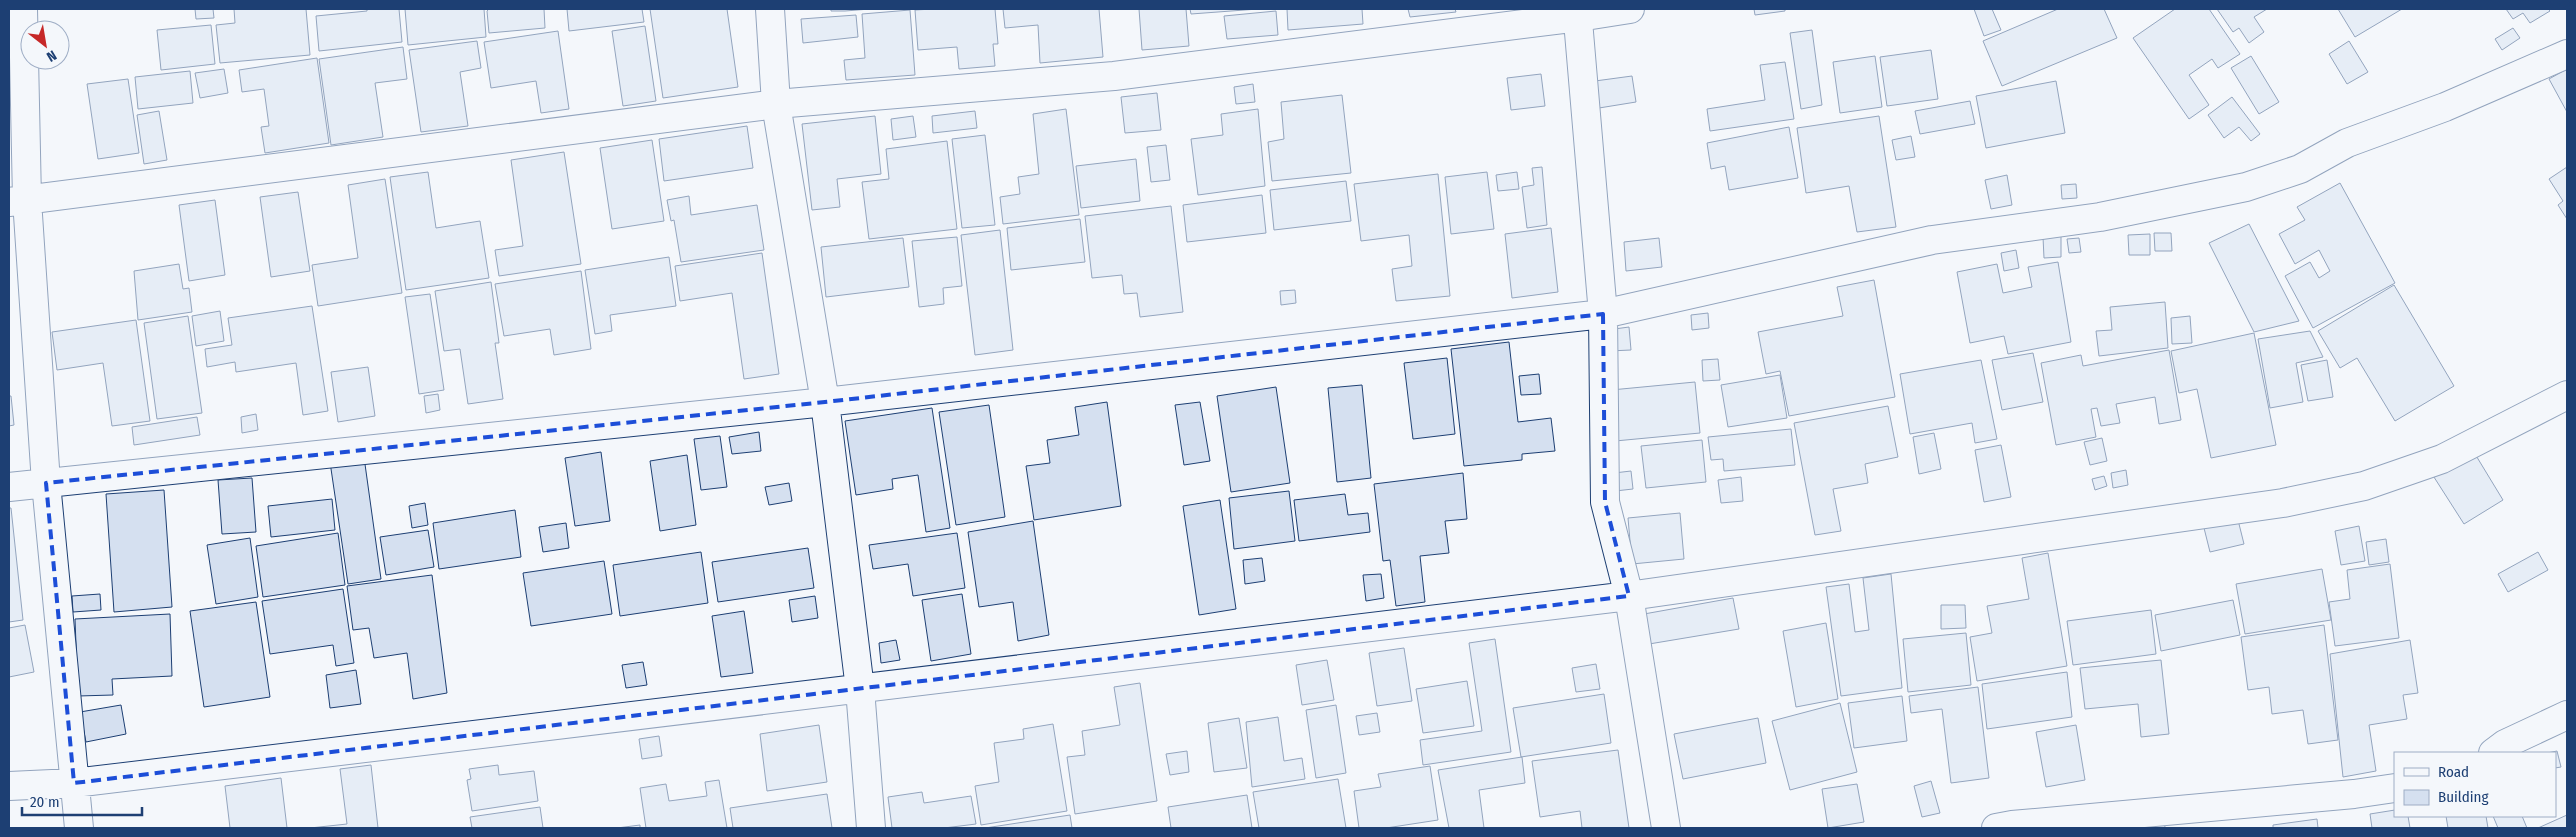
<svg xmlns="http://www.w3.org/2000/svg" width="2576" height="837" font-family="'Fira Sans Condensed',sans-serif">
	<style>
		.building { fill: #d5e0f0; stroke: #1d3f73 }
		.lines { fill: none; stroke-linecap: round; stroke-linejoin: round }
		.minor-casing { stroke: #1d3f73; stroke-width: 30 }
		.minor { stroke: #f4f7fb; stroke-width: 28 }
		.marked { fill: none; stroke: #1d4ed8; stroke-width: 4; stroke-dasharray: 10 6; stroke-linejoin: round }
	</style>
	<rect width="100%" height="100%" fill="#f4f7fb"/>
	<!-- building -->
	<path class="building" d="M195,9H213L214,18L196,19Z
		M234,9H306L310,55L220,63L216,25L235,23Z
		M367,9H399L402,42L319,51L316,16L367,11Z
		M405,9H484L486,37L408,45Z
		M489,9H544L545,28L489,33L487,11Z
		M567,9H642L644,22L569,31Z
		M650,9H727L738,87L663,98Z
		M831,9H870L845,11H831Z
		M933,9H995L998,44H993L995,66L959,69L957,47L918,50L915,10Z
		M1003,9H1099L1103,57L1040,63L1038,25L1005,28Z
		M1139,9H1186L1189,46L1142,50Z
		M1190,9H1258L1191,14Z
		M1287,9H1362L1363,24L1288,30Z
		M1408,9H1455L1456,12L1410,17Z
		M1754,9H1785V11L1755,15Z
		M1974,9H1992L2001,30L1984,36Z
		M2058,9H2104L2117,38L2002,86L1983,41Z
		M2175,9H2209L2240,54L2218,68L2212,59L2189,75L2209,105L2189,119L2133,38Z
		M2217,9H2267L2254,17L2264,32L2249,43L2239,28L2233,32Z
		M2338,9H2402L2355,37Z
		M2506,9H2548L2550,11L2530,23L2523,13L2513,19Z
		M910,10L915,75L846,80L844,60L865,58L862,14Z
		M1276,11L1278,35L1227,39L1224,16Z
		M856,15L858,37L803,43L801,19Z
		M211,25L215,64L161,70L157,30Z
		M645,26L656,101L623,106L612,31Z
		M2513,28L2520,38L2502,50L2495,39Z
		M1812,30L1822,105L1801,109L1790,33Z
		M558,31L569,109L541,113L536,81L491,88L484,42Z
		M477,41L481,68L460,72L468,126L421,132L409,50Z
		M2349,41L2368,72L2347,84L2329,54Z
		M403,47L407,79L375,83L383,137L331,145L319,59Z
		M1931,50L1938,99L1887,106L1880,57Z
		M1875,56L1882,107L1840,113L1833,62Z
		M2251,56L2279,102L2259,114L2231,68Z
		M317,58L329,143L265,153L261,127L269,126L264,89L242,92L239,70Z
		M1785,62L1794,119L1710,131L1707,109L1765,100L1760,65Z
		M224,69L228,93L200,98L195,73Z
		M2567,69V112L2549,79Z
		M190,71L193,103L138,109L135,77Z
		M1541,74L1545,106L1511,110L1507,78Z
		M1632,76L1636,102L1599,108L1595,81Z
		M128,79L139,153L98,159L87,84Z
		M2056,81L2065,133L1986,148L1976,96Z
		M1253,84L1255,102L1236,104L1234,87Z
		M1157,93L1161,130L1125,133L1121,97Z
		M1342,95L1351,173L1272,181L1268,142L1284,139L1281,102Z
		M2232,97L2260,134L2251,141L2239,127L2224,138L2208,115Z
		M1970,101L1975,124L1920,134L1915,111Z
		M1066,109L1079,215L1003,224L1000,197L1020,194L1018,177L1039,174L1033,114Z
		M1258,109L1265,186L1198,195L1191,139L1223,135L1221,114Z
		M159,111L167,160L144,164L137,115Z
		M975,111L977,128L933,133L932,116Z
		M875,116L881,174L837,179L840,207L812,210L802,124Z
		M913,116L916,137L893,140L891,119Z
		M1879,116L1896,227L1857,232L1849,186L1806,193L1797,128Z
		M747,126L753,168L664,181L659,139Z
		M1789,127L1798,178L1729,190L1725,166L1711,169L1707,143Z
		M985,135L995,225L962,228L952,139Z
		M1911,136L1915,157L1896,160L1892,140Z
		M652,140L664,221L612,229L600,148Z
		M947,141L957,229L869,239L862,182L889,179L886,149Z
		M1166,145L1170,180L1151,182L1147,147Z
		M564,152L581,264L499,276L495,250L523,246L511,160Z
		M1136,159L1140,201L1081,208L1076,166Z
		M1542,167L1547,225L1527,228L1522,187L1534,185L1532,168Z
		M2567,167V219L2558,205L2563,201L2549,179Z
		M428,172L436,228L480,221L489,278L406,290L390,177Z
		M1487,172L1494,229L1451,234L1445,177Z
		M1517,172L1519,189L1498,191L1496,175Z
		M1438,174L1450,296L1396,301L1392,269L1412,266L1409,235L1361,241L1354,184Z
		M2007,175L2012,205L1991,209L1985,180Z
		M385,179L402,293L318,306L312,265L358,258L348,185Z
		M1346,181L1351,221L1274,230L1270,190Z
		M2340,183L2395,283L2313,328L2285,276L2310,262L2319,278L2330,271L2319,250L2295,264L2279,234L2305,220L2297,207Z
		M2076,184L2077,198L2062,199L2061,185Z
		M298,192L310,271L271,277L260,197Z
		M1262,195L1266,233L1187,242L1183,205Z
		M689,196L691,215L757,205L764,250L681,262L674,220L671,221L667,200Z
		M215,200L225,275L189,281L179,205Z
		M1171,206L1183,312L1140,317L1137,293L1124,294L1122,275L1092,278L1085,216Z
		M1080,219L1085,262L1011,270L1007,228Z
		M2249,224L2299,321L2254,332L2209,243Z
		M1551,228L1558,292L1512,298L1505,234Z
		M1000,230L1013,350L975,355L961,235Z
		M2154,233H2171L2172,251H2155Z
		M2150,234V255H2129L2128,235Z
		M2061,236V257L2044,258L2043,237Z
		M957,237L962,286L943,288L944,304L919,307L912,241Z
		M903,238L909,287L826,297L821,247Z
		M1659,238L1662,267L1626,271L1624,242Z
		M2079,238L2081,252L2069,253L2067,239Z
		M2016,250L2019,268L2004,271L2001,253Z
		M762,253L779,374L744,379L732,293L680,301L675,266Z
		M669,257L676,306L610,315L612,331L595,334L585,270Z
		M2058,262L2071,342L2008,354L2004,336L1970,343L1957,272L1997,264L2003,293L2032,287L2028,267Z
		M179,264L183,289L189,288L192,312L138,320L134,271Z
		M581,271L591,349L554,355L550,329L504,336L495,284Z
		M1874,280L1895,397L1789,416L1780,371L1766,374L1758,332L1843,316L1837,287Z
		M491,282L499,343H495L503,399L468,404L460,349L444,351L435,291Z
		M2394,285L2454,386L2395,421L2357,358L2340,368L2318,331Z
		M1295,290L1296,303L1281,305L1280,291Z
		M430,294L444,390L419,394L405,297Z
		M2165,302L2168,348L2099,356L2096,331L2112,330L2110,307Z
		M312,306L328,411L303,415L296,363L236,372L235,362L207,367L205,349L232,345L228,318Z
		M220,311L224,341L196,346L192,316Z
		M1708,313L1709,328L1692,330L1691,315Z
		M188,316L202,413L157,419L144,323Z
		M2190,316L2192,343L2172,344L2171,318Z
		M136,320L150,421L112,426L103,363L57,370L52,332Z
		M1629,327L1631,350L1609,351L1607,330Z
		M2310,331L2323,357L2296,363L2303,402L2270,408L2258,339Z
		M2254,333L2276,445L2211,458L2197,389L2179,393L2171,351Z
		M1509,342L1518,422L1551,418L1555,451L1522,454V460L1464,466L1451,349Z
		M2169,350L2181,420L2159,424L2155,397L2116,404L2120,423L2101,426L2097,408L2091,409L2096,437L2056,445L2041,363L2081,355L2083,366Z
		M2033,353L2043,402L2002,410L1992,360Z
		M1447,358L1455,434L1413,439L1404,363Z
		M1718,359L1720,380L1703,381L1702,360Z
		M1981,360L1997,439L1975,443L1972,423L1910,434L1900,374Z
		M2327,360L2333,397L2308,401L2301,365Z
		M368,367L375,416L338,422L331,372Z
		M1539,374L1541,394L1521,395L1519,376Z
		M1780,375L1787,418L1728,427L1721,385Z
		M1695,382L1700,433L1615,441L1611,390Z
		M1362,385L1371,478L1337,482L1328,388Z
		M1276,387L1290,483L1231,492L1217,396Z
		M438,394L440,410L426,413L424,396Z
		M9,396H11L14,425L9,426Z
		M1107,402L1121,506L1034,520L1026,466L1050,463L1047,440L1079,435L1075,407Z
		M1200,402L1210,461L1184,465L1175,405Z
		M989,405L1005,517L956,525L939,412Z
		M1888,406L1898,457L1865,464L1868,483L1833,489L1841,531L1815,535L1794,423Z
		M932,408L950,528L926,532L918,475L892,479L893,489L856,495L845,421Z
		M256,414L258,430L242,433L241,417Z
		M197,417L200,435L134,445L132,427Z
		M1791,429L1795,465L1724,471L1723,459L1711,460L1708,437Z
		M759,432L761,451L732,454L729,437Z
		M1934,433L1941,469L1919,474L1913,437Z
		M720,436L727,487L701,490L694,439Z
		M2102,438L2107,461L2090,465L2084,442Z
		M1702,440L1706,482L1646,488L1641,446Z
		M2001,445L2011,497L1984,502L1975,450Z
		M2472,449L2503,500L2464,524L2432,474Z
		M601,452L610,521L575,526L565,458Z
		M687,455L696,525L660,531L650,461Z
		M364,457L381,579L348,584L330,462Z
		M2126,470L2128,485L2113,488L2111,473Z
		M1631,471L1633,489L1615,491L1614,473Z
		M1463,473L1467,519L1445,521L1449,553L1420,556L1425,602L1396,606L1390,560L1383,561L1374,484Z
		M2104,476L2107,486L2095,490L2092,479Z
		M1741,477L1743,501L1721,503L1718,480Z
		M252,478L256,532L222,534L218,480Z
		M789,483L792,501L769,505L765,487Z
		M164,490L172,607L114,612L106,494Z
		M1289,491L1295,541L1234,549L1229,498Z
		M1345,494L1348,515L1368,513L1370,532L1299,541L1294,500Z
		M332,499L335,530L271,537L268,506Z
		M1220,500L1236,609L1199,615L1183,506Z
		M425,503L428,525L412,528L409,506Z
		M9,508H11L23,620L9,622Z
		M515,510L521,557L439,569L433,523Z
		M1680,513L1684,559L1632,564L1628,518Z
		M2237,516L2244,544L2210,552L2203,524Z
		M1033,521L1049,635L1018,641L1013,602L979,607L968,532Z
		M566,523L569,548L543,552L539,527Z
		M2359,526L2365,561L2341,565L2335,531Z
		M428,530L434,567L386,575L380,537Z
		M338,533L345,585L263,597L256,546Z
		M957,533L965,588L913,596L908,564L873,569L869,545Z
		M250,538L258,597L216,604L207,545Z
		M2386,539L2389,562L2369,565L2366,542Z
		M808,548L814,588L718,602L712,562Z
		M701,552L708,603L620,616L613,565Z
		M2538,552L2548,570L2508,592L2498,574Z
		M2048,553L2067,666L1977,681L1970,637L1992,633L1987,606L2029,599L2022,558Z
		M1262,558L1265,581L1245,584L1243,560Z
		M604,561L612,614L531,626L523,573Z
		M2390,564L2399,638L2335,646L2329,602L2350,599L2347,570Z
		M2322,569L2331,620L2245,634L2236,584Z
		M1381,574L1384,598L1366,601L1363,575Z
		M1891,574L1902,688L1841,696L1826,587L1849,584L1855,632L1869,630L1863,578Z
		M432,575L447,693L413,699L407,653L374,658L369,628L353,630L347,586Z
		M343,589L354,663L336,666L333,645L270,654L262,601Z
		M100,594L101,610L73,612L72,596Z
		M962,594L971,654L931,661L922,600Z
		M815,596L818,618L792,622L789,600Z
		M1733,598L1739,629L1649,644L1644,614Z
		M2233,600L2240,635L2161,651L2155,615Z
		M256,602L270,697L204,707L190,611Z
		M1941,605H1965L1966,628L1941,629Z
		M2151,610L2156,654L2073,665L2067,621Z
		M744,611L753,673L721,677L712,616Z
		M170,614L172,676L112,679L113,695L78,696L75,619Z
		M1826,623L1838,699L1796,707L1783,631Z
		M25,625L34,672L9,677V628Z
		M2324,625L2338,740L2308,744L2303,710L2272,714L2269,687L2248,690L2241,637Z
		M1966,633L1971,685L1908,692L1903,639Z
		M1495,639L1511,752L1423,765L1420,740L1482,731L1469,643Z
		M896,640L900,660L881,663L879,643Z
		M2410,640L2418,693L2403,695L2407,719L2369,725L2376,771L2343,777L2330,654Z
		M1404,648L1412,701L1377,706L1369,653Z
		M1327,660L1334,700L1302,705L1296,665Z
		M2161,660L2169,734L2141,737L2138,704L2085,709L2080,668Z
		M643,662L647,685L626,688L622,665Z
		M1596,664L1600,689L1576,692L1572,668Z
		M356,670L361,704L330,708L326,675Z
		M2067,672L2072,717L1987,729L1982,684Z
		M1467,681L1474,726L1423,733L1416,689Z
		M1140,683L1157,801L1075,814L1067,757L1085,755L1082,731L1120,725L1114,687Z
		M1978,687L1989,778L1951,783L1942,709L1911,713L1909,696Z
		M1604,694L1611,743L1521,757L1513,708Z
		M1902,696L1907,741L1854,748L1848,703Z
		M1840,703L1857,772L1790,790L1772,721Z
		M121,705L126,734L86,742L80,712Z
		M1336,705L1346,773L1316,778L1306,710Z
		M1377,713L1380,732L1359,735L1356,716Z
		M1278,717L1284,761L1302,758L1305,779L1252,787L1246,722Z
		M1239,718L1247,768L1214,772L1208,723Z
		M1758,718L1766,763L1683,779L1674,734Z
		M1053,724L1067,811L981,825L975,786L999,782L994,743L1024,739L1023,729Z
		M819,725L827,782L767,791L760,734Z
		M2076,725L2085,780L2046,787L2036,732Z
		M659,736L662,756L642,759L639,739Z
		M1618,750L1629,828H1582L1580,811L1540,817L1532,761Z
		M1187,751L1189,772L1170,775L1166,754Z
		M2557,751L2561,767L2555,768V753H2547Z
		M1522,757L1525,783L1479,790L1484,828H1449L1438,770Z
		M371,765L378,828H310L347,824L340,769Z
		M498,765L499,775L534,771L538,801L472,811L467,780L471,779L469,769Z
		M1430,766L1438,820L1386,828H1359L1354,791L1381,787L1378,774Z
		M281,778L287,828H230L225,786Z
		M1338,779L1346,828H1259L1253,792Z
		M719,780L727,828H646L640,788L666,784L669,801L707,796L705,782Z
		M1931,781L1940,813L1922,817L1914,786Z
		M1857,784L1864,822L1828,828L1822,789Z
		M922,792L924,803L971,796L976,824L944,828H892L888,797Z
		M827,794L832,828H733L730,808Z
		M1247,795L1252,828H1171L1168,807Z
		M540,807L543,828H472L470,817Z
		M2395,810V816H2408L2410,828H2372L2370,814Z
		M2164,814L2165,828H2146L2145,818Z
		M1070,815L1072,828H985Z
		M2567,815V828H2538Z
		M2446,816H2486L2488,828H2448Z
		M2493,816H2522L2527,828H2498Z
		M2317,819L2318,828H2273V825Z
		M640,825V828H617Z"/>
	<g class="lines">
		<!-- minor casing -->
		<g class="minor-casing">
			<path id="minor" d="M23,9L27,200L46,483L79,828
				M770,9L776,104L825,402L860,689L871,828
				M1577,9L1603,314L1605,502L1629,596L1666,828
				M9,202L776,104L1114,76L1579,17L1630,9
				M9,487L825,402L1603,314L1932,240L2100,217L2246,187L2300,169L2347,143L2445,107L2567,54
				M2493,753L2505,744L2567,715
				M9,786L74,783L1629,596L2283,503L2364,486L2442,459L2567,395
				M1996,828L2012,825L2354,794L2395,788"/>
		</g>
		<!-- minor -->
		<use href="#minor" class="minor"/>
	</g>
	<!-- marked area -->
	<path d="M0 0H2576V837H0ZM1603,314L1605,502L1629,596L74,783L46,483L825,402Z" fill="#f4f7fb" fill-opacity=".55" fill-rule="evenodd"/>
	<path class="marked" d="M1603,314L1605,502L1629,596L74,783L46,483L825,402Z"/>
	<!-- border -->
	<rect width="2576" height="837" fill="none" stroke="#1d3f73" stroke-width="20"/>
	<!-- legend -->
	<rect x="2394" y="752" width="162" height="65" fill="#f4f7fb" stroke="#9eadc5"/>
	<rect x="2404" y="768" width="25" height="8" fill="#f4f7fb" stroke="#9eadc5"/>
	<text x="2438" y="777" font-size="15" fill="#1d3f73">Road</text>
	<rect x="2404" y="790" width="25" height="15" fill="#d5e0f0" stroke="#9eadc5"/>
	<text x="2438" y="802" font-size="15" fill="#1d3f73">Building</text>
	<!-- north arrow -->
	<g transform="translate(45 45) rotate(149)"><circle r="24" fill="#f4f7fb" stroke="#9eadc5"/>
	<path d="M0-4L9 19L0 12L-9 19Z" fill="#c62828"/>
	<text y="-8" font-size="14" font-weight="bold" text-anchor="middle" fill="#1d3f73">N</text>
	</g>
	<!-- scale -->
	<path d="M22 807v8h120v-8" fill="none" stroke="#1d3f73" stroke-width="2.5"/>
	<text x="30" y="807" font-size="15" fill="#1d3f73" stroke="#f4f7fb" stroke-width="4" paint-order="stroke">20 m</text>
</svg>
